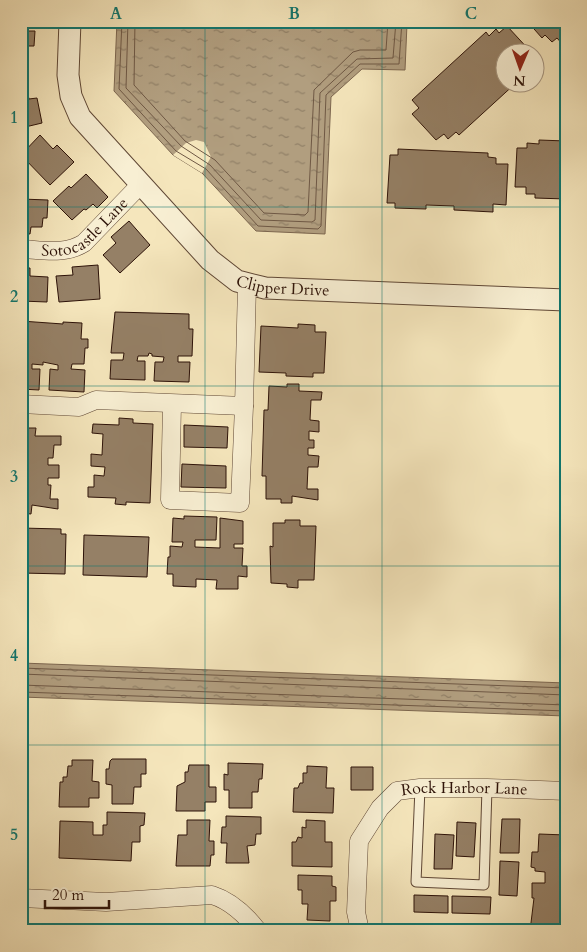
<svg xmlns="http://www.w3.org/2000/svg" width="587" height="952" font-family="Cardo,serif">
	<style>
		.water { fill: url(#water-ripples); stroke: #7c664f }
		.pier { fill: #f5e6bc }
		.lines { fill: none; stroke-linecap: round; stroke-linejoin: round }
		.shore { stroke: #6f5844; stroke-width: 1 }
		.building { fill: #958066; stroke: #2d1208 }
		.service-casing { stroke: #5f4735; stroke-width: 11 }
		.minor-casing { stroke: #5f4735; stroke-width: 19 }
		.tertiary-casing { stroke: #5f4735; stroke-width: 23 }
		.service { stroke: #f8efd3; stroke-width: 9 }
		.minor { stroke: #f8efd3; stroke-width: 18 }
		.tertiary { stroke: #f8efd3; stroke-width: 21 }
		.grid { fill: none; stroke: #0f766e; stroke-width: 1; stroke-opacity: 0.55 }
		.labels { text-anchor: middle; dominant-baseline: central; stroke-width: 5; stroke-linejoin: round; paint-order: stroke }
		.street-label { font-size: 16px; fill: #2d1208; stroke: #f8efd3 }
		.neatline { fill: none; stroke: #0f766e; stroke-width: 2 }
		.grid-label { font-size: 16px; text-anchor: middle; font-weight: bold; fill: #0f766e }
	</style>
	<defs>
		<pattern id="water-ripples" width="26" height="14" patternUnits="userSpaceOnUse" patternTransform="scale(1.25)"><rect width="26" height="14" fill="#b19e7f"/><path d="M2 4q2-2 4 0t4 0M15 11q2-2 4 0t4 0" fill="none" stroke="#907f66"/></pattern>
	</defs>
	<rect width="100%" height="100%" fill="#f5e6bc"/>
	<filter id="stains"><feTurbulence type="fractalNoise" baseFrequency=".004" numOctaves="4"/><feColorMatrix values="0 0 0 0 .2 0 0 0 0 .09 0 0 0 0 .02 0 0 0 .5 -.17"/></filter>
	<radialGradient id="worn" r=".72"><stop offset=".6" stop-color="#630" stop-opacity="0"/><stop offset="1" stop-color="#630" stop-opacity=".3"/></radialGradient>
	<!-- water -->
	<path class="water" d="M117,21H409L407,24L405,70L362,69L331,97L325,234L256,231L202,173L173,155L114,91Z
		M21,663L566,683V716L21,697Z"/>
	<!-- pier -->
	<path class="pier" d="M196,140L204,142L211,157L202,173L173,155L186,143Z"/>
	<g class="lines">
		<!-- shore -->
		<path class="shore" d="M122,21L119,89L176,151L206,169L258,226L318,229L321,226L326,95L360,64H399L402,21
			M128,21L126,88L181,146L210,165L261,220L312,222L315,220L320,93L357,59L393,58L396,21
			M135,21L134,85L185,141L215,160L264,213L305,215L308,212L314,90L353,52L360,50H386L388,21
			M21,668L566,688
			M21,674L566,695
			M21,685L566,705
			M21,692L566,711"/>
	</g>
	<!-- building -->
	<path class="building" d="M527,21H566V45L564,46L557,38L552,42L545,35L542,38Z
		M507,26L531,52H504V82H517L459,135L456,132L448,139L444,134L436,140L412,114L419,108L412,100L486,32L489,36L496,29L499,33Z
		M21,31H35L34,46H28L27,75H21Z
		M26,87L29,99L37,98L42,123L21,128V88Z
		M40,135L53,149L57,145L74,162L50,185L21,155Z
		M539,140L566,141V199L535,198V194H526V187H515L517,148H527V143L539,144Z
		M398,149L488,153V157L496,158V164H508L506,205L493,204V212L454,210V206L426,205V209L395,208V203H387L390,155H398Z
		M86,174L108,197L97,208L93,204L86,210L84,209L72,220L53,201L69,186L71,188Z
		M21,199L48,200L47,218H43L42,227H31L30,234L21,233Z
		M129,221L150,245L120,273L103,255L116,243L111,237Z
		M21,263H27L26,268H30V276L48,277L47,302L21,301Z
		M98,265L100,299L59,302L56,276L73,275L72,267Z
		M115,312L189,314V329H193L192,356H178V362H190L189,382L154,381L155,362H163L164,357L152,356V354L149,353L148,356H138L137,361H145V380L110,379L111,360H123L124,353H111Z
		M21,321L63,324V322L82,323L81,339H88V348H85L84,364H72L71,369L85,370L84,392L49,390L50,369L58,370V365L43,362V365L32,364V369H40L39,390L21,389Z
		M298,324L315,325V332H326L324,373H313V377L286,376V373L259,372L261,326L298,328Z
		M287,384H299V391L322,392L321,400H311L310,420L319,421V432L309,431V440H314V448H308V455L319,456L318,467H308L307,489H318V500L292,496V503H281V499H266V476H262L264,410H268L269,386L287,387Z
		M119,418L133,419V423L153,424L150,503L126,502V505L115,504L116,498L88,497V487H94V475L104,476L105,467L91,466V454L102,455L103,434L92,433L93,424L119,425Z
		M184,425L228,427L227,448L184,447Z
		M24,428H36L35,436H61V445H54L53,458H48V465H59V478H48V485H51L50,499H58V509L32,505L31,514L22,513L21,431H24Z
		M182,464L226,466V488L181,487Z
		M184,516L217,517L216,540H195V547L220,548V518L243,521V544H234V548H243L242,566H247V577L238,576V589H216L217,580L196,579V587L173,586V574H167L168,557H170V546L182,547L183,542H172L173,518L184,519Z
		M285,520H300V526H316L314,580H298V588L287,587V584L271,583L270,546L273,547V523H285Z
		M21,528L61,529V534H66L65,574L21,573Z
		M84,535L149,537L147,577L83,575Z
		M21,755H27L26,770L22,769L21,777Z
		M112,759H146V774H141V787H134L133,804H112V785L106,784V769H109L110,761Z
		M72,760H93L92,781L99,782V798H89V807H59L60,782H63V777H67L68,766H72Z
		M228,763L263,764L262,779H259L258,792H252V808H229V790H224V774L228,775Z
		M189,765H209V787H216V802H205V811H176L177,786L185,782V772H188Z
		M307,766L327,767L326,788H334L333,813L293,812L294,788H298L300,783H303V773H307Z
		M351,767H373V790H351Z
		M107,812L145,813L144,825L140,826V842H132L131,861L59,858L60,821L93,822V835H103V825H107Z
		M226,816L261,817V834H256L255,845L247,846L249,863H226L227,843H221L222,827H226Z
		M502,819H520L519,853H500Z
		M187,820H210L209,841H214V855H211L210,866H176L178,835H187Z
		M306,820L325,821V842H332V867L292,866V842H296L298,837L302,838V827L306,828Z
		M457,822L476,823L474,857L456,856Z
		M435,834L454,835L452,869H434Z
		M539,834L566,835V931H530L534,898H532V883H545V872L535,871V868L531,867L532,852H538Z
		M500,861L519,862L517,896L499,895Z
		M298,875L332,876V886L336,887V901H330V921L307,920L308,904H302V890H298Z
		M414,895L448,896V913L414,912Z
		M452,896L491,897L490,914L452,913Z
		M188,925L212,926V931H188Z
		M114,927L148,928V931H114Z
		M306,928H327V931H294Z"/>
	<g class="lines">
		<!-- service casing -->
		<g class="service-casing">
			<path id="service" d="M420,788L416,882L484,885L487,788"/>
		</g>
		<!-- minor casing -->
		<g class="minor-casing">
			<g id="minor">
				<path id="s1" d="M21,249C43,250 65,255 84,243L140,185"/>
				<path d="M21,404L79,407L96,400L244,406L247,285"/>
				<path d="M172,404L170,500L240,503L244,406"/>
				<path d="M21,898L106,902L212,895C231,901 245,914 258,931"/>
				<path id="s2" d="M360,931L356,912L359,841L380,808L397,791L420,788H487L566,791"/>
			</g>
		</g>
		<!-- tertiary casing -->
		<g class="tertiary-casing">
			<g id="tertiary">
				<path id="s3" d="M70,21L68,75L71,96L80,117L210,260L237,281L265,288L566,300"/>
			</g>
		</g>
		<!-- service -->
		<use href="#service" class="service"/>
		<!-- minor -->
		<use href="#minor" class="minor"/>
		<!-- tertiary -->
		<use href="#tertiary" class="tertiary"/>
	</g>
	<!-- grid -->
	<path class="grid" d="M205,21V931M382,21V931M21,207H566M21,386H566M21,566H566M21,745H566"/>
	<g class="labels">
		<!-- street labels -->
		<g class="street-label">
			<text stroke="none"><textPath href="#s1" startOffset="72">Sotocastle Lane</textPath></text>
			<text stroke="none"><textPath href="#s3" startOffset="372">Clipper Drive</textPath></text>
			<text stroke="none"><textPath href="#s2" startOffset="221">Rock Harbor Lane</textPath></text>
		</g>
	</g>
	<!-- margin -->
	<rect width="587" height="952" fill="none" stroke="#f5e6bc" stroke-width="55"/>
	<!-- north arrow -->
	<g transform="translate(520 68) rotate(182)"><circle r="24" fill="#f8efd3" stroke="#a79782"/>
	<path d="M0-4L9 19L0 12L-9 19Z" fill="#8f2418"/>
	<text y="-8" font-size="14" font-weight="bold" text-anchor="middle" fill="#2d1208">N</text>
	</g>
	<!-- scale -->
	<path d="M45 900v8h64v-8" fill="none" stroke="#2d1208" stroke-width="2.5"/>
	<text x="52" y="900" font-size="15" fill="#2d1208" stroke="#f8efd3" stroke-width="4" paint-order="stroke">20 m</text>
	<rect x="28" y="28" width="532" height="896" class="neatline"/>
	<g class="grid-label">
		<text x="116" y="19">A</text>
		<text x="294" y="19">B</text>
		<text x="471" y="19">C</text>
		<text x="14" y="123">1</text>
		<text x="14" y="302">2</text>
		<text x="14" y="482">3</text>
		<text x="14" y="661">4</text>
		<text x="14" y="840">5</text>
	</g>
	<rect width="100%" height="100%" filter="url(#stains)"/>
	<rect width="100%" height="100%" fill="url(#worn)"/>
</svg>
